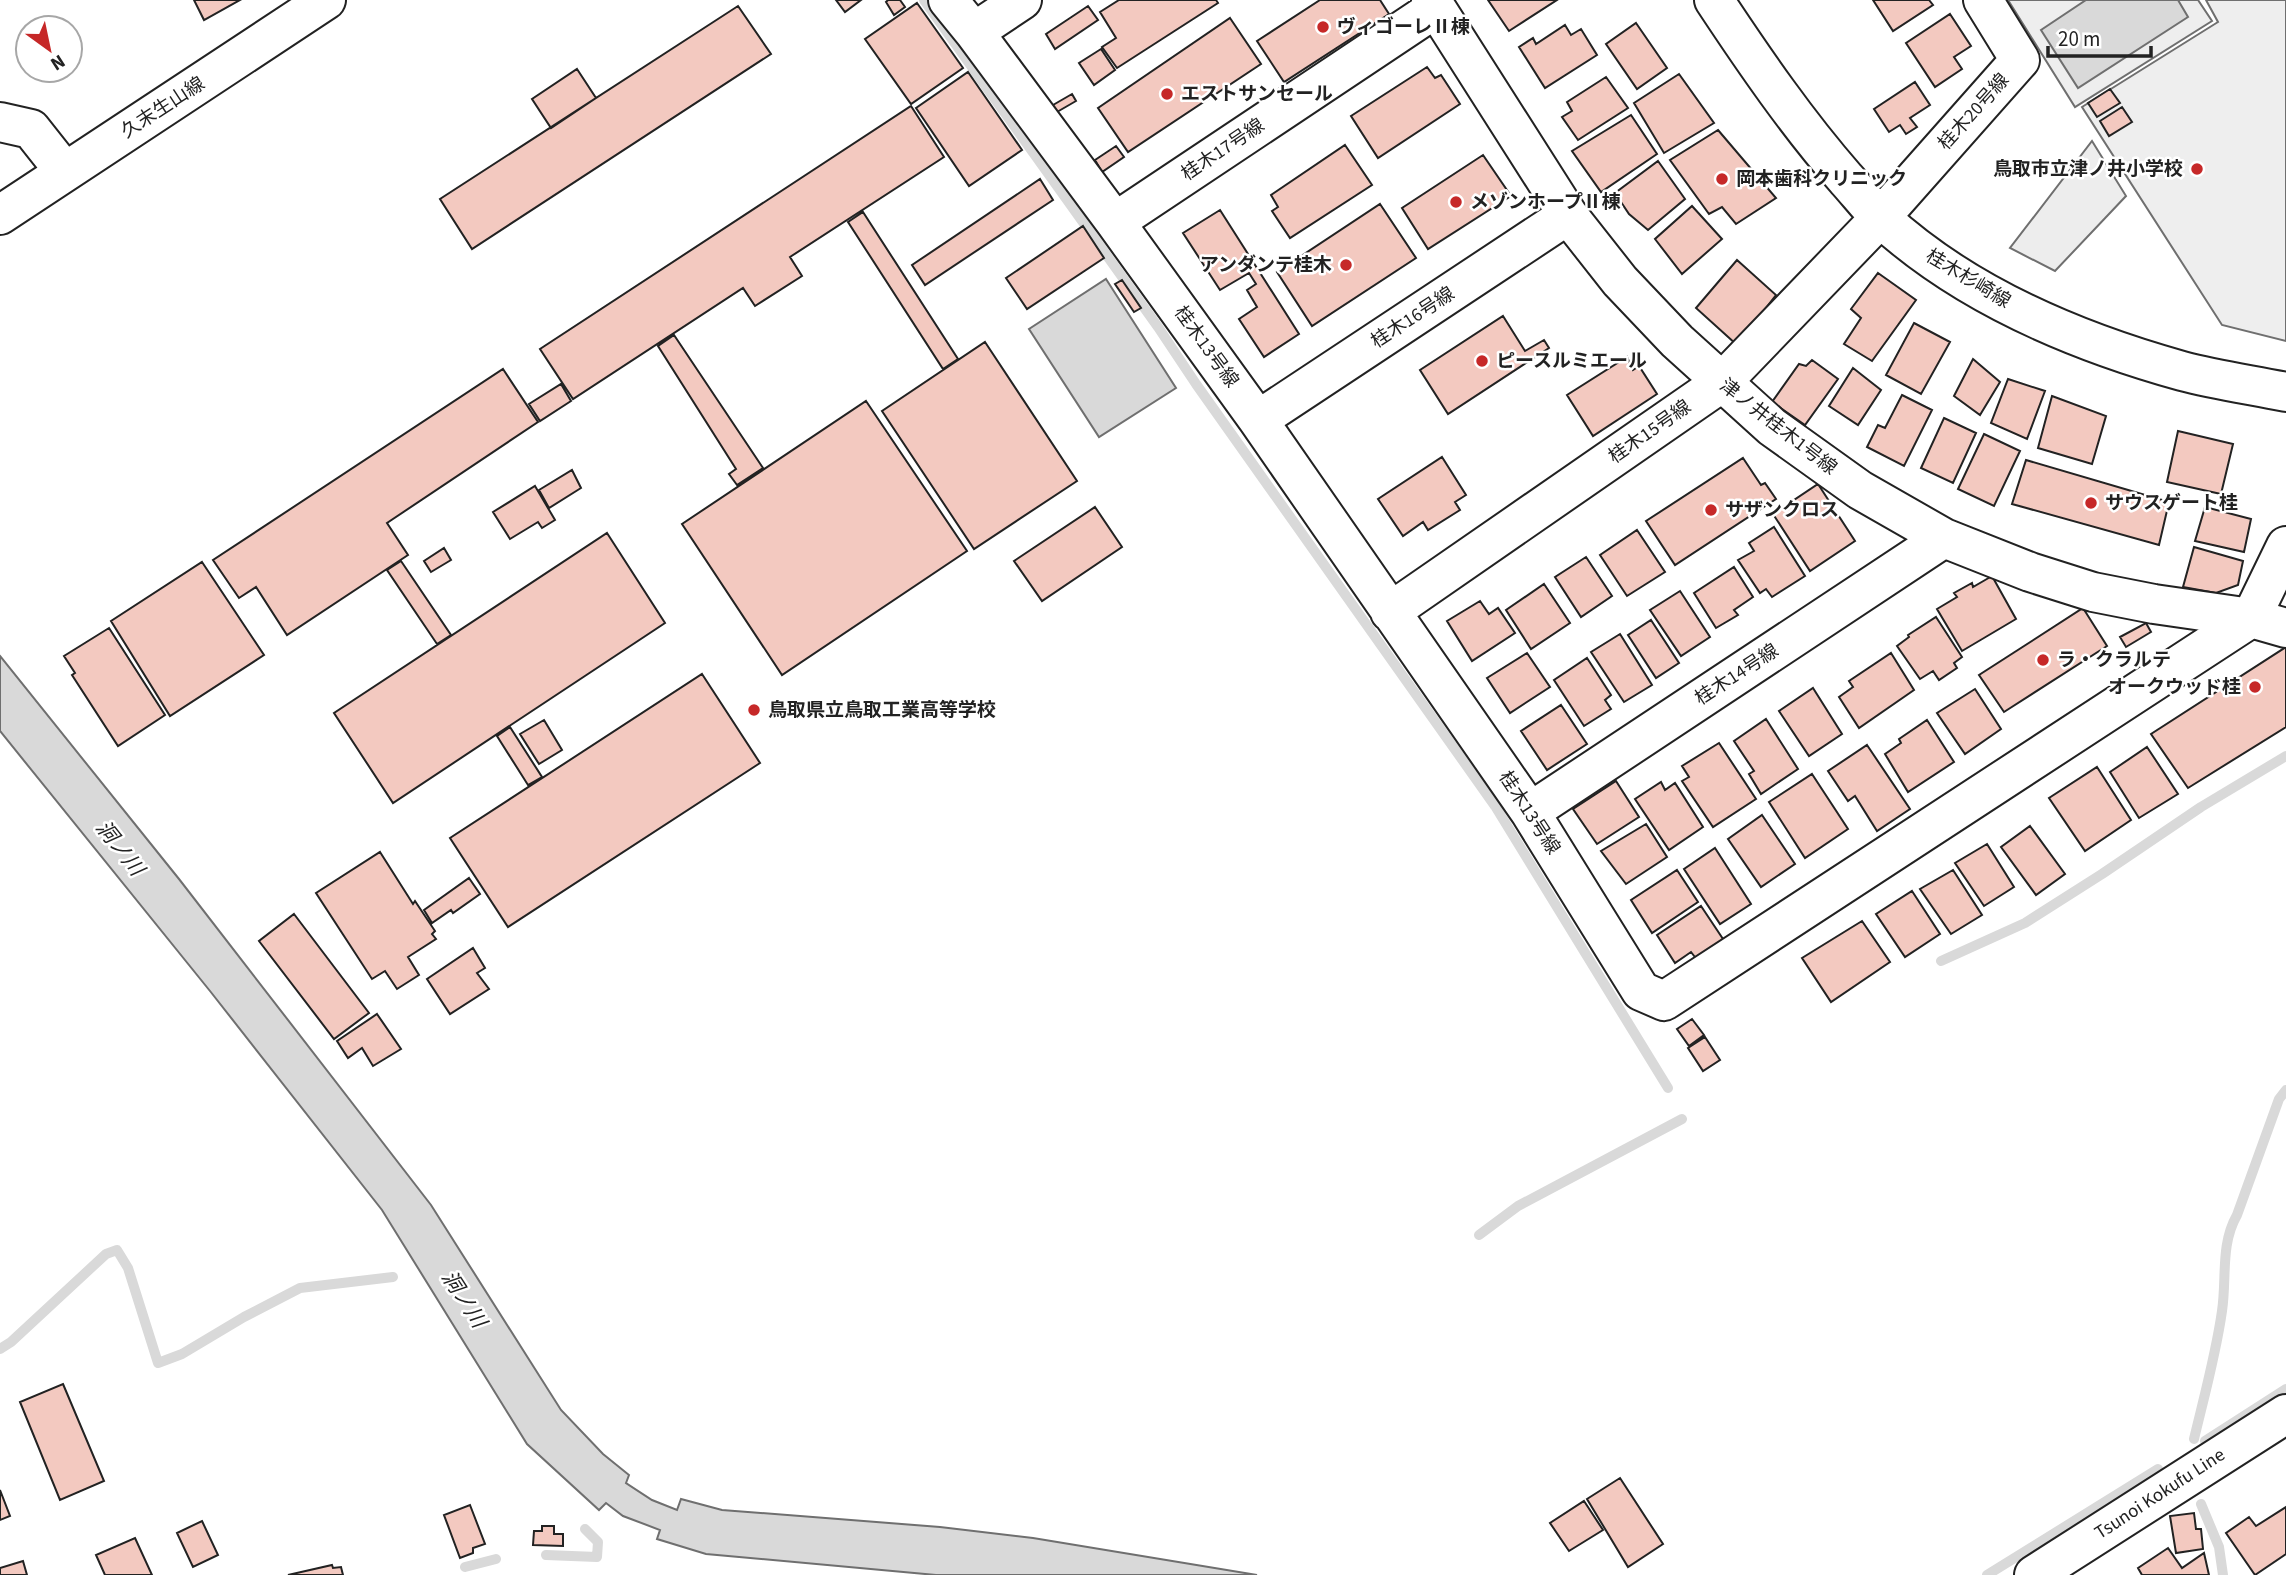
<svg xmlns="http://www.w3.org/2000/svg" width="2286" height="1575" font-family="'Source Sans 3','Noto Sans JP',sans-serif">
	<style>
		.green { fill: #eee; stroke: #6f6f6f; stroke-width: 2 }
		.parking { fill: #ededed; stroke: #6f6f6f; stroke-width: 2 }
		.water { fill: #d9d9d9; stroke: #6f6f6f; stroke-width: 2 }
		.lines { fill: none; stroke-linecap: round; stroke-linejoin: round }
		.stream { stroke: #d9d9d9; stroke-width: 10 }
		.building { fill: #f3c9c0; stroke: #222; stroke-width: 2 }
		.minor-casing { stroke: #222; stroke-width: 42 }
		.major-casing { stroke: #222; stroke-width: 42 }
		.minor { stroke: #fff; stroke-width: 38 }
		.major { stroke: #fff; stroke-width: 38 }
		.poi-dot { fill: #c62828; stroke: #fff; stroke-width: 2.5 }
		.labels { text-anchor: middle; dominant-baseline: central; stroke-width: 5; stroke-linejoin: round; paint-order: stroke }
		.poi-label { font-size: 19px; font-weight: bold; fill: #222; stroke: #fff; text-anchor: start }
		.street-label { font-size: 19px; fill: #222; stroke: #fff }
		.water-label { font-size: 21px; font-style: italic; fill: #222; stroke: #fff }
	</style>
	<rect width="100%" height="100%" fill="#fff"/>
	<!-- green -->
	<path class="green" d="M2008,0H2198L2212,21L2075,107Z
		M2206,0H2286V341L2222,325L2082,107L2218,22Z"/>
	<!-- parking -->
	<path class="parking" d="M2092,141L2126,196L2055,271L2010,248Z"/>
	<!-- water -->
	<path class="water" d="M2086,0H2178L2188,17L2078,88L2041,30Z
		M1106,279L1176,388L1099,437L1029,329Z
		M0,656L179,879L431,1205L561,1410L603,1454L629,1475L626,1483L652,1500L677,1510L681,1499L722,1510L940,1527L1033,1538L1257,1575H936L706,1554L657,1539L660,1530L623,1516L606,1503L599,1510L527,1444L382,1210L210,991L0,731Z"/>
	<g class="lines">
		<!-- stream -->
		<path class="stream" d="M924,0L1158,327L1196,384L1495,806L1668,1088
			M1941,961L2025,923L2102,874L2201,807L2286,756
			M1479,1235L1518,1206L1682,1119
			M0,1349L11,1342L106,1254L117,1250L128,1268L158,1363L182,1354L244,1317L300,1288L393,1277
			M2194,1439C2204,1397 2216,1354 2222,1311C2227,1278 2220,1245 2237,1215L2279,1099L2286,1090
			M2205,1441L2286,1389
			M2201,1504L2219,1547L2223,1575
			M546,1555L597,1557L598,1542L585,1529
			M465,1567L496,1559
			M1987,1575L2158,1469"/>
	</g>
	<!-- building -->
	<path class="building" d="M194,0H240L204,20Z
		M836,0H861L845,12Z
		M888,0H900L905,7L894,15L886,2Z
		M1119,0H1216L1218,3L1117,68L1102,47L1116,38L1100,12Z
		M1320,0H1380L1389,14L1284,82L1257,41Z
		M1488,0H1557L1509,31Z
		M1873,0H1929L1933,5L1893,31Z
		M917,3L963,68L911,104L865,39Z
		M738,6L771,54L472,249L440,199Z
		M1088,6L1098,20L1055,49L1046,34Z
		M1950,14L1971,46L1954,57L1962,69L1935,87L1906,43Z
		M1230,18L1261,64L1128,152L1098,108Z
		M1636,23L1667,68L1637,89L1606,44Z
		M1565,25L1571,35L1581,29L1597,55L1545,88L1519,47L1533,38L1536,44Z
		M1101,49L1115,70L1094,85L1079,63Z
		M1427,67L1435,78L1441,75L1460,104L1378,158L1351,116Z
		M577,69L596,98L551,128L532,99Z
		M968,72L1022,150L969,186L916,108Z
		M1679,74L1714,123L1664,153L1634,103Z
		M1606,77L1628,108L1578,140L1562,117L1572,111L1567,102Z
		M1915,82L1930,105L1910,118L1917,127L1906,134L1900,125L1889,132L1874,109Z
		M2110,89L2120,103L2097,117L2088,103Z
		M1072,94L1076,101L1057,112L1053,105Z
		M911,106L944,157L790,257L802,276L755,306L743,288L573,399L540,349Z
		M2122,107L2132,122L2109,136L2100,121Z
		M1631,115L1657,154L1601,192L1572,151Z
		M1718,130L1776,198L1736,224L1722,207L1709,214L1670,160Z
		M1345,145L1372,185L1290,238L1272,211L1278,207L1271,195Z
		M1116,146L1124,157L1102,172L1095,160Z
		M1483,155L1511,196L1428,249L1402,208Z
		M1658,161L1685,199L1648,230L1629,214L1615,193Z
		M1040,179L1053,200L925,285L912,265Z
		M1380,204L1416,258L1312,326L1277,272Z
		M1692,206L1722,239L1682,274L1655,239Z
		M1220,210L1299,334L1264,357L1239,319L1257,307L1247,290L1256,284L1249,273L1220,290L1183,233Z
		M863,212L958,359L943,369L848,222Z
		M1083,226L1104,258L1027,309L1006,278Z
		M1737,260L1776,295L1737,345L1696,308Z
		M1878,273L1916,300L1872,361L1844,344L1861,318L1851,309Z
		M1122,280L1141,308L1134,312L1115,284Z
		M1503,316L1525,351L1544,340L1549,348L1448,414L1420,370Z
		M1914,323L1950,342L1921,394L1886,375Z
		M674,335L763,468L737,485L729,474L736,469L658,346Z
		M985,342L1077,481L974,549L882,411Z
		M1627,357L1633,370L1639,366L1657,394L1593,436L1567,395Z
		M1973,359L2000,382L1980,415L1954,396Z
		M1812,360L1838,379L1805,425L1772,402L1799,364L1806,366Z
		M1853,368L1881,390L1858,425L1829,406Z
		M503,369L538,422L387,523L408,555L287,635L256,587L239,598L213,560Z
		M2008,379L2045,391L2027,439L1991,423Z
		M561,384L571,401L540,421L529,404Z
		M1902,395L1932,410L1904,466L1867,447L1878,425L1885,428Z
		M2052,396L2106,416L2092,464L2038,448Z
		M866,401L967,551L782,675L682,524Z
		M1944,418L1976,433L1953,483L1921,468Z
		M2178,431L2233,444L2221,494L2167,482Z
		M1984,434L2020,451L1994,506L1958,489Z
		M1442,457L1466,495L1455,502L1460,510L1428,530L1423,522L1403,536L1378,499Z
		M1743,458L1761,485L1765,483L1776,499L1675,565L1646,521Z
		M2026,460L2169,502L2159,545L2012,504Z
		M572,470L581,488L549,508L539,490Z
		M1818,484L1855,541L1810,571L1773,514Z
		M535,486L555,520L542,528L538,522L510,539L493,512Z
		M1095,507L1122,547L1042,601L1014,561Z
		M2205,507L2251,519L2244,552L2195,541Z
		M1774,527L1805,576L1772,597L1766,589L1760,593L1738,560L1754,551L1749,543Z
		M1637,530L1665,572L1627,596L1600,555Z
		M607,533L665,623L393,803L334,713Z
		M2194,547L2243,561L2238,585L2216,593L2183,587Z
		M444,548L451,560L431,572L424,561Z
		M1586,557L1612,596L1581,617L1555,577Z
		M401,561L451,635L437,644L387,570Z
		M202,562L264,655L170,716L111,621Z
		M1734,567L1753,597L1734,610L1738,615L1716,628L1694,593Z
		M1992,576L2016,619L1962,651L1937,609L1957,597L1954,593L1972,583L1973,587Z
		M1544,584L1570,623L1531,649L1506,610Z
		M1680,591L1710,637L1681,656L1650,610Z
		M1480,601L1489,614L1498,608L1515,633L1472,661L1447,621Z
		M2083,608L2107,646L2004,712L1979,675Z
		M1936,617L1962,657L1954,663L1957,668L1939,680L1933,671L1920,679L1897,646L1909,637L1908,635Z
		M1651,620L1679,663L1656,678L1628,635Z
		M2146,623L2151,632L2126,647L2120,637Z
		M109,628L165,715L118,746L72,675L75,673L64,656Z
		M1620,634L1652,685L1624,702L1591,652Z
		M2286,647V727L2188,788L2151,734Z
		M1527,653L1550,687L1510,713L1487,678Z
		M1891,653L1914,690L1859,728L1839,697L1853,687L1849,681Z
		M1587,658L1611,695L1605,700L1611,709L1584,726L1554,680Z
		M702,674L760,763L508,927L450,838Z
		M1813,688L1842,734L1809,756L1779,711Z
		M1975,689L2001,729L1965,754L1937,713Z
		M1561,705L1587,744L1547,770L1521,731Z
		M1766,719L1798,769L1761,794L1749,774L1754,771L1734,741Z
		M544,720L562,750L539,764L520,734Z
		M1927,720L1954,762L1908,792L1885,754L1901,743L1899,739Z
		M510,727L542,777L528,785L497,736Z
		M1719,743L1756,799L1713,827L1682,781L1689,777L1682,766Z
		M1867,745L1910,809L1877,831L1855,796L1848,801L1828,771Z
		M2147,747L2178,794L2139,818L2110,772Z
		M2097,767L2131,820L2085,851L2049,798Z
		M1812,774L1848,829L1805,858L1769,802Z
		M1616,781L1639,817L1597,844L1573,809Z
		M1661,782L1665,790L1675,783L1703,827L1669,850L1635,799Z
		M1762,815L1795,864L1761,887L1728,839Z
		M1646,824L1667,857L1626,884L1601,851Z
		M2030,826L2065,874L2036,895L2001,847Z
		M1987,844L2014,887L1984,906L1955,863Z
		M1715,848L1751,904L1720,924L1684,869Z
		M380,852L413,904L415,901L435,931L432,934L436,939L408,957L419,975L397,989L385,971L372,979L316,893Z
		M1677,870L1698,902L1652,933L1631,900Z
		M1953,870L1982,915L1951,934L1920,889Z
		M469,878L480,894L453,913L451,910L432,923L424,910Z
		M1912,891L1940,934L1905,957L1876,914Z
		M1701,906L1725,942L1698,961L1691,952L1675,963L1657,935Z
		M294,914L369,1013L334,1039L259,941Z
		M1862,921L1890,962L1831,1002L1802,958Z
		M473,948L485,968L477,973L489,989L450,1014L427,979Z
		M377,1014L401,1049L373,1066L362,1048L348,1058L337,1041Z
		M1692,1019L1704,1035L1689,1046L1677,1029Z
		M1705,1037L1720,1060L1703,1071L1688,1048Z
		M63,1384L104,1481L60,1500L20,1402Z
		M1620,1478L1663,1544L1628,1567L1587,1499Z
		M0,1490L10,1516L0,1520Z
		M1584,1501L1603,1530L1569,1551L1550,1523Z
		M470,1505L485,1544L473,1548V1553L460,1558L444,1515Z
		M2286,1507V1554L2255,1575L2226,1533L2249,1517L2256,1526Z
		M2194,1513L2196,1529H2201L2203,1549L2176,1553L2170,1516Z
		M202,1521L218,1555L193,1567L177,1533Z
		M542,1526H554V1534H563V1546L533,1545L534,1531H542Z
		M135,1538L152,1575H105L96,1555Z
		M2168,1548L2182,1568L2204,1553L2209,1575H2142L2138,1568Z
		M23,1561L27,1575H0V1568Z
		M332,1565L333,1568L341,1567L343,1575H288Z"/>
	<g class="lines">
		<!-- minor casing -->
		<g class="minor-casing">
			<path id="minor" d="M948,0L974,32
				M1022,0L974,32L1115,222L1258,420L1530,812L1641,991L1664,1001L2251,618L2286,546
				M1431,0L1568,215L1620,281L1677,341L1772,427L1860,490L1944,538L2030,572L2093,592L2154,604L2251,618L2286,628
				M1714,0C1755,62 1797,123 1846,179C1858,192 1869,207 1882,219C1965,295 2074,341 2182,371C2216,380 2252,385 2286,392
				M0,122L31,129L65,172
				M0,215L326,0
				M1115,222L1436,8
				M1258,420L1568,215
				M1390,612L1721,383L1880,218L2020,60L1983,0
				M1530,812L1944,538"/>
		</g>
		<!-- major casing -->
		<g class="major-casing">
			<path id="major" d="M2034,1575L2286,1414"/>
		</g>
		<!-- minor -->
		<use href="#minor" class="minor"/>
		<!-- major -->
		<use href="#major" class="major"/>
	</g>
	<!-- markers -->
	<g class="poi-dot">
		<circle cx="1323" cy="27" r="7"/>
		<circle cx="1167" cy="94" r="7"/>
		<circle cx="2197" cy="169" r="7"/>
		<circle cx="1722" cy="179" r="7"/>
		<circle cx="1456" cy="202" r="7"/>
		<circle cx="1346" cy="265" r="7"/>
		<circle cx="1482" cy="361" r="7"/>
		<circle cx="2091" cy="503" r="7"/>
		<circle cx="1711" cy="510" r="7"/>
		<circle cx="2043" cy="660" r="7"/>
		<circle cx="2255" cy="687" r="7"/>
		<circle cx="754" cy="710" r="7"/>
	</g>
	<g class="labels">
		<!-- poi labels -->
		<g class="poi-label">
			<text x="1337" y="27">ヴィゴーレⅡ棟</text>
			<text x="1181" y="94">エストサンセール</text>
			<text x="2183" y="169" text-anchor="end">鳥取市立津ノ井小学校</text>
			<text x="1736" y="179">岡本歯科クリニック</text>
			<text x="1470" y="202">メゾンホープⅡ棟</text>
			<text x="1332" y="265" text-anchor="end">アンダンテ桂木</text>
			<text x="1496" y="361">ピースルミエール</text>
			<text x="2105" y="503">サウスゲート桂</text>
			<text x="1725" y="510">サザンクロス</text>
			<text x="2057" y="660">ラ・クラルテ</text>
			<text x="2241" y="687" text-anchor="end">オークウッド桂</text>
			<text x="768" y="710">鳥取県立鳥取工業高等学校</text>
		</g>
		<!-- street labels -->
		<g class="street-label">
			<text transform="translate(163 108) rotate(-33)">久末生山線</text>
			<text transform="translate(1974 112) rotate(-48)">桂木20号線</text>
			<text transform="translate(1223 150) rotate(-34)">桂木17号線</text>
			<text transform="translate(1968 279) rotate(31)">桂木杉崎線</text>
			<text transform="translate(1413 318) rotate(-33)">桂木16号線</text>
			<text transform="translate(1206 347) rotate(54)">桂木13号線</text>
			<text transform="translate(1778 427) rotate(38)">津ノ井桂木1号線</text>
			<text transform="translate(1650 432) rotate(-35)">桂木15号線</text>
			<text transform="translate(1737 675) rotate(-33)">桂木14号線</text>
			<text transform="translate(1529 813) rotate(57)">桂木13号線</text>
			<text transform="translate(2160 1494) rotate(-33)">Tsunoi Kokufu Line</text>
		</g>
		<!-- water labels -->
		<g class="water-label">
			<text transform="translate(120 848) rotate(52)">洞ノ川</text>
			<text transform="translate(464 1299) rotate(57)">洞ノ川</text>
		</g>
	</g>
	<!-- north arrow -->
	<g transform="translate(49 49) rotate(147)"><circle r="33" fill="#ffffff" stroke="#a7a7a7" stroke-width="2"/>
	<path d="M0-5L12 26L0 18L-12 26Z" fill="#c62828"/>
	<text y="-10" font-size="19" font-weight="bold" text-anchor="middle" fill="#222222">N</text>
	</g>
	<!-- scale -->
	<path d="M2048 46v10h103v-10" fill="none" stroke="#222222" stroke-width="3.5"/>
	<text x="2058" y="46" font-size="21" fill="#222222" stroke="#ffffff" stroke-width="5" paint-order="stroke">20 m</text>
</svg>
